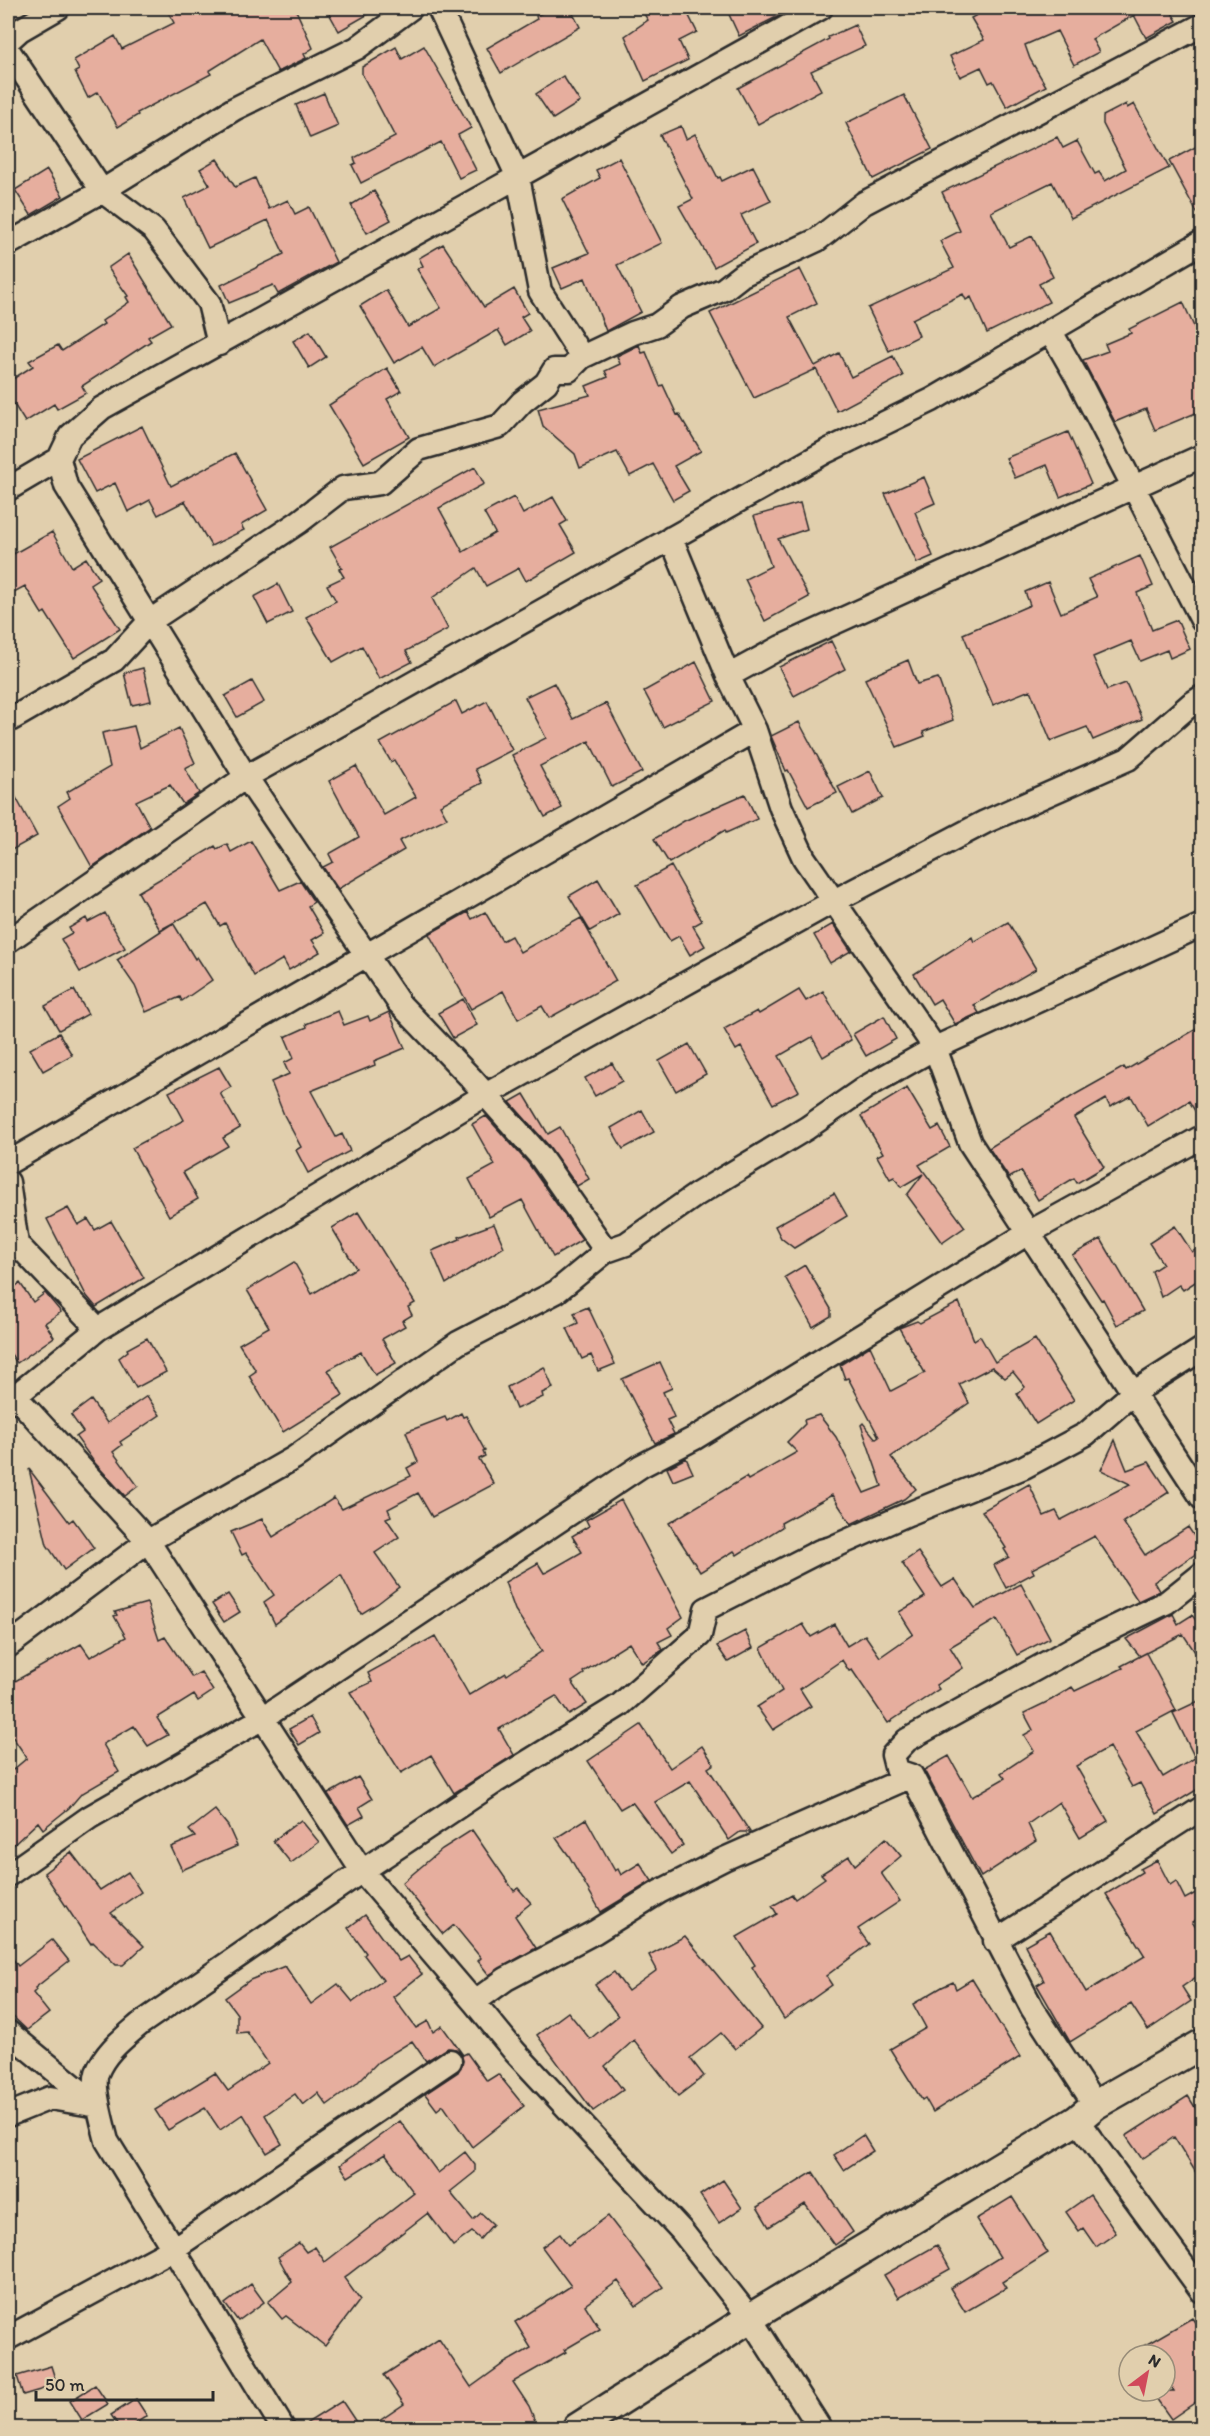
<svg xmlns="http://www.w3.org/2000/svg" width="1210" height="2436" font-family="Itim,sans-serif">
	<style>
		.building { fill: #e6ae9e; stroke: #2b2b2b; stroke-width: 1.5 }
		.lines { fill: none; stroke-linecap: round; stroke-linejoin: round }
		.minor-casing { stroke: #2b2b2b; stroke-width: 27 }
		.tertiary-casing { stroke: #2b2b2b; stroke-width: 33 }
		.minor { stroke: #e1cfad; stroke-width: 22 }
		.tertiary { stroke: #e1cfad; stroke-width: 28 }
	</style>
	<rect width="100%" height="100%" fill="#e1cfad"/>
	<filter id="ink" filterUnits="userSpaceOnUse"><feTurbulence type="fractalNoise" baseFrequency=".0167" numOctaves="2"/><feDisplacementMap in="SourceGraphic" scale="12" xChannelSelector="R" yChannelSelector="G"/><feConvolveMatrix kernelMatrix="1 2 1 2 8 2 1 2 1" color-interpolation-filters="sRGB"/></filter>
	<g filter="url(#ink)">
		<!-- building -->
		<path class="building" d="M166,8H295L313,48L304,54L306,58L278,72L260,39L209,71L211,74L137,113L138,115L118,127L98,92L88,98L75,72L79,70L74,60L115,36L122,49L174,23Z
			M326,8H379L339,31Z
			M552,8H570L580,27L501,73L487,48L537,19L536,16Z
			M640,8H685L697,32L679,41L688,60L645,81L625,36L648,20Z
			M726,8H794L739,36Z
			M990,8H1169L1177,21L1146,38L1134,15L1092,39L1099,52L1074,65L1057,31L1025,45L1030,59L1046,86L1007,107L993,81L989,83L981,67L960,77L950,56L984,40L971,18Z
			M855,25L865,46L811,71L821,90L758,124L738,88L829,39L828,37Z
			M424,46L471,128L458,135L476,170L459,178L441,142L361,183L352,165L356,163L354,158L395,137L362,74V67L396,47L402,59Z
			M563,76L580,102L553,119L536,94Z
			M324,93L338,126L310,138L296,105Z
			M904,95L932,149L873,179L846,123Z
			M1126,104L1127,108L1134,104L1169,168L1071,218L1052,182L991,212L1009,247L1032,236L1053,277L1039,284L1049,302L987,333L971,297L966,300L963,294L912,319L919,336L889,351L868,308L954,268L940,241L960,231L942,192L1057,137L1063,148L1077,141L1095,174L1099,172L1105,181L1126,169L1103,124V116Z
			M681,126L686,139L695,134L718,178L720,177L722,181L753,166L771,201L741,215L756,244L714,267L679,206L693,199L660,135Z
			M1203,143V224L1169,161Z
			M619,158L662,243L617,265L641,312L606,331L585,278L562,288L553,268L589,253L562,199L600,178L596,170Z
			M217,159L235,187L255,178L269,209L288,200L295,214L309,207L336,262L278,294L273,285L229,303L221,285L284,254L268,220L208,248L184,198L210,185L200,169Z
			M47,170L63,196L31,215L15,190Z
			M374,191L391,220L367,233L351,205Z
			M443,244L484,307L514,289L528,313L521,317L530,331L507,345L498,330L434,367L422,347L394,363L360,306L386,290L408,327L441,308L417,269L423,266L419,258Z
			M128,254L171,324L148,337L151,341L82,386L86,393L57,409L54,404L25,422L8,395V382L33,366L29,361L58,345L62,351L104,324L102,321L129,302L126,297L128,296L108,268Z
			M800,269L817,303L789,317L815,366L839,353L851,377L893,356L903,376L837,411L816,369L754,398L710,313Z
			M1183,302L1203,347V410L1155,430L1146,409L1115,422L1083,360L1108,351L1105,344L1131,333L1129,329Z
			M310,331L326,357L309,368L293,341Z
			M639,345L642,353L646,352L660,386L663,385L677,415L679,414L701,451L674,466L689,491L673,500L653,464L630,476L617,452L580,468L575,454L543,426L538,409L590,395L586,386L608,377L605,371L620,364L617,356Z
			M387,368L401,391L387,399L409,437L364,463L329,405Z
			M142,426L171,486L235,453L267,510L241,525L244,530L211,546L185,501L158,515L150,500L128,512L115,483L95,493L77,459Z
			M1068,432L1091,484L1060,497L1047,465L1015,478L1006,458Z
			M475,467L484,484L439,508L463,552L495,533L484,513L514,497L523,514L553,497L567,521L560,525L576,552L526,581L519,568L486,586L476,568L432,598L448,629L406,651L412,662L379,679L362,646L333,662L306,617L336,601L327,585L344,577L339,569L342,568L330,547Z
			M924,477L935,503L915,512L933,556L917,563L885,494Z
			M800,503L807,529L778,539L809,597L765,621L745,579L771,566L754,516Z
			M52,532L72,567L86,558L99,578L90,584L120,629L74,658L45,612L42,614L25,586L14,592L8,580V557Z
			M1140,556L1153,586L1137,593L1152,630L1177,620L1190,649L1170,658L1167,650L1140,661L1131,641L1093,657L1107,690L1126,683L1142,719L1093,740L1087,727L1051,741L1030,690L993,705L963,634L1030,605L1025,592L1048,582L1061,613L1097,597L1088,579Z
			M278,584L292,612L268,624L254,597Z
			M831,641L845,669L794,696L779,667Z
			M908,660L917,684L938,678L953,720L923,732L925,736L897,747L865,679Z
			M696,662L715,701L663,727L644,691Z
			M143,668L151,701L132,705L124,673Z
			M252,681L264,702L237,717L225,696Z
			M554,683L573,719L606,703L642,772L612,787L589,741L540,766L562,808L545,817L512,755L546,738L525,697Z
			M456,701L462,714L487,701L512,750L475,769L482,783L440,805L447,818L399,841L404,850L338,889L323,867L333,862L329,854L359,837L329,781L356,766L384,815L416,797L394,760L391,762L380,743Z
			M799,722L837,793L808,807L788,770L786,771L771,736Z
			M134,726L140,748L179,728L195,763L185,768L199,793L183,804L170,785L136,801L150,827L92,867L58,806L70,798L67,792L110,767L102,733Z
			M870,771L883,798L852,814L838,787Z
			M8,783L37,836L8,852Z
			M745,794L757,819L726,833L725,830L669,863L654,839L684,821Z
			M251,841L280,890L300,881L314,902L308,906L324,933L312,940L320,952L289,970L283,959L254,976L225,923L220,926L207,904L173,923L195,959L197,957L212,980L182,1001L180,997L146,1012L135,986L117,960L173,923L160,930L138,892L215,846L217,849L227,844L231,852Z
			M671,866L702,921L693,926L705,946L690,955L679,936L670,941L637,885Z
			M598,879L619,914L590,931L569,896Z
			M468,912L472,919L485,912L502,941L511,936L520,952L581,918L616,981L549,1018L542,1006L518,1019L503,991L471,1009L429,934Z
			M105,913L125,948L80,972L61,939L72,933L69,928L86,918L88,922Z
			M1008,922L1036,969L974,1005L979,1013L955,1024L940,999L932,1004L914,974L972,937L974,942Z
			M833,924L851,951L830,963L814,935Z
			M74,990L88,1014L59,1030L45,1006Z
			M799,990L806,1001L823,991L851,1040L823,1057L812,1037L779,1056L799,1091L773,1104L741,1047L736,1050L724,1029L757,1011L759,1014Z
			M463,999L477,1025L453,1038L438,1013Z
			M338,1011L344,1025L368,1016L370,1021L389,1012L405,1048L374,1061L375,1065L311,1091L336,1137L342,1134L350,1151L308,1173L296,1150L301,1147L284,1115L271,1082L289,1074L284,1063L294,1058L285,1037L307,1027L306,1024Z
			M884,1016L896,1039L866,1056L853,1034Z
			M1203,1025V1124L1189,1101L1148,1126L1131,1096L1110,1107L1106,1099L1074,1118L1104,1167L1077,1183L1074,1178L1038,1200L1021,1171L1009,1178L989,1148L1076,1094L1124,1067L1126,1070Z
			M59,1033L72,1055L43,1071L30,1049Z
			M689,1044L706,1074L676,1091L659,1061Z
			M612,1063L622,1081L595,1096L585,1078Z
			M219,1067L231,1087L220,1093L240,1128L223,1138L228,1146L183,1172L198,1199L169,1216L132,1148L184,1120L169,1092Z
			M907,1088L932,1130L939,1126L950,1147L919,1165L965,1227L942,1243L907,1195L923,1174L901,1187L894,1177L890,1179L877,1156L883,1153L861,1116Z
			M524,1094L548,1134L560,1127L589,1179L577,1186L549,1146L510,1102Z
			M642,1110L654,1132L623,1149L611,1128Z
			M486,1116L528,1163L582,1240L553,1257L522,1200L489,1217L469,1179L495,1165L472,1124Z
			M834,1193L847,1216L794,1248L781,1238L775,1226Z
			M68,1208L78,1225L88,1219L95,1230L111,1221L144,1278L96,1307L86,1295L47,1219Z
			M358,1212L415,1303L408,1307L412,1315L402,1321L405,1326L382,1339L396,1363L375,1375L361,1352L328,1370L343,1395L283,1432L249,1376L256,1371L239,1344L269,1327L247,1290L294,1262L312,1294L356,1268L332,1228Z
			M494,1224L504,1247L446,1284L432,1251L460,1239L459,1237Z
			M1175,1226L1192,1252L1195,1250L1203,1262V1277L1183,1290L1179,1285L1161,1297L1152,1271L1163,1264L1149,1243Z
			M1101,1239L1143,1311L1117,1325L1103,1299L1101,1300L1072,1255Z
			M805,1265L831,1309V1316L813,1327L785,1277Z
			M20,1283L33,1302L45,1293L61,1312L45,1323L54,1337L17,1363L8,1350V1292Z
			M959,1302L974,1340L980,1336L995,1362L1035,1339L1074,1400L1036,1424L1017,1394L1025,1387L1013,1372L1005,1378L992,1367L959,1384L969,1403L891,1457L916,1489L904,1499L851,1524L832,1495L781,1523L782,1527L737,1555L734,1551L700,1572L669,1523L746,1477L748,1480L797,1452L787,1442L805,1424L804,1420L819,1415L836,1437L864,1493L882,1486L861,1425L863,1423L876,1439L879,1437L848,1378L845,1379L840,1365L870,1346L891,1391L925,1373L899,1328L917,1321L920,1323Z
			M588,1307L615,1364L598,1371L591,1355L582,1359L567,1328L578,1323L574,1313Z
			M147,1338L166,1372L136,1388L119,1358L128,1351L127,1349Z
			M660,1362L672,1388L663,1392L674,1417L667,1420L674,1434L655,1443L622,1379Z
			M544,1367L553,1388L542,1393L543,1397L516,1409L507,1387Z
			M147,1396L160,1415L120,1442L122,1445L113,1452L138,1486L125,1496L94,1462L76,1437L83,1432L71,1415L91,1400L107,1423Z
			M461,1413L463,1417L466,1416L485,1451L483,1452L485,1456L479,1459L494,1484L432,1517L418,1493L388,1509L391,1516L386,1518L399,1537L375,1553L399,1587L377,1604L361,1614L341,1575L275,1624L264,1602L274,1595L246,1553L242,1555L231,1532L262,1519L273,1537L334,1498L342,1509L411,1476L407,1468L418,1462L406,1432L445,1417L447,1421Z
			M1115,1440L1127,1470L1149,1462L1169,1492L1123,1522L1145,1555L1188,1527L1203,1549L1154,1582L1159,1591L1138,1601L1095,1536L1032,1569L1034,1573L1006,1588L994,1565L1009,1557L1004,1549L1006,1548L982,1511L1029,1484L1044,1516L1056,1511L1061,1520L1130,1484L1101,1470Z
			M686,1458L693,1473L673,1481L667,1468Z
			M29,1469L69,1522L73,1519L94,1548L64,1570L47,1545Z
			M621,1500L683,1617L668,1628L672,1635L658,1642L663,1650L642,1663L629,1643L583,1672L584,1674L572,1682L587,1704L569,1715L556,1696L499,1729L514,1755L454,1793L431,1755L401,1773L350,1692L372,1682L368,1673L435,1636L469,1695L506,1673L507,1675L542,1651L515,1610L505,1582L538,1563L544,1573L547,1572L582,1552L572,1536L589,1526L586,1520Z
			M918,1552L942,1587L955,1579L975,1608L1021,1584L1050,1638L1017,1655L997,1619L950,1647L963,1668L936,1685L939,1689L888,1723L852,1670L849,1671L842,1660L800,1689L811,1706L773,1730L757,1707L782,1691L761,1648L803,1624L811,1637L834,1624L847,1646L865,1635L880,1657L913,1634L899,1612L925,1597L902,1563Z
			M228,1594L240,1612L224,1622L212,1604Z
			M147,1603L159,1640L165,1637L192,1677L201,1672L213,1691L198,1701L194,1695L157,1718L168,1735L148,1746L134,1726L103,1744L119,1772L81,1794L69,1808L43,1829L38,1822L8,1850V1774L27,1758L8,1730V1685L81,1644L90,1657L126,1637L114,1616L117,1615L115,1612Z
			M1173,1614L1178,1624L1192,1615L1203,1630V1664L1183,1634L1140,1656L1126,1639Z
			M745,1631L753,1648L728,1662L717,1646Z
			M1146,1653L1176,1710L1136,1731L1163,1777L1195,1758L1173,1713L1203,1699V1786L1157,1814L1140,1783L1132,1787L1109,1747L1076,1766L1108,1821L1080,1838L1059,1802L1028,1824L1036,1841L981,1877L924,1770L949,1756L972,1797L1005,1778L1001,1773L1034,1751L1024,1735L1033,1730L1024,1713L1051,1700L1072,1687L1075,1691L1123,1668L1121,1666Z
			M310,1717L319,1733L299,1745L289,1729Z
			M641,1725L670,1768L702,1746L714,1764L708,1768L750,1832H740L729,1840L690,1781L655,1802L683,1845L671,1854L632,1802L620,1809L588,1761Z
			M358,1777L372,1799L359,1807L364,1816L348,1825L328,1794Z
			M215,1810L228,1826L237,1846L182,1870L171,1847L195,1837L189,1830Z
			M586,1819L615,1871L618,1869L621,1875L640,1863L652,1881L601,1912L569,1856L556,1838Z
			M301,1820L319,1842L291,1863L273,1841Z
			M472,1830L514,1891L518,1888L531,1903L515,1916L536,1948L489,1975L478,1961L481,1958L454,1925L443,1934L402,1883L442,1849Z
			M886,1838L901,1856L881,1873L900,1901L858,1929L869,1944L826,1976L832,1985L784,2019L752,1967L755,1965L737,1937L777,1914L772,1906L792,1895L795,1899L825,1878L821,1874L849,1856L855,1865Z
			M71,1852L100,1890L128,1872L141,1892L111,1913L144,1946L123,1965H116L93,1942L91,1944L44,1873Z
			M1157,1860L1170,1885L1176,1881L1185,1899L1203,1889V1916L1192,1922L1203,1937V1972L1182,1987L1191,2001L1148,2030L1131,2004L1070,2042L1037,1985L1044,1981L1025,1945L1050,1931L1086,1992L1145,1956L1106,1894L1142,1872L1140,1869Z
			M365,1915L399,1961L408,1956L422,1974L393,1997L416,2028L428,2021L433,2032L442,2026L463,2055L467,2053L487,2081L498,2074L524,2106L472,2147L443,2105L437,2110L425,2094L458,2072L463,2061L461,2054L456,2049L448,2048L426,2061L412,2041L378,2062L356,2084L327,2105L318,2093L303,2105L295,2094L265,2115L282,2144L267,2153L243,2114L220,2130L205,2108L168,2130L155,2110L215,2073L228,2091L268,2063L247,2032L237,2033V2014L225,1998L250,1980L285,1966L311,2004L338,1984L353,2002L383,1980L364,1955L366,1953L348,1928Z
			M685,1936L761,2028L735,2049L721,2033L690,2058L704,2076L678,2096L634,2040L605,2066L623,2090L593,2111L537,2035L568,2012L590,2039L618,2016L595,1985L614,1972L628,1991L657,1970L649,1955Z
			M52,1940L69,1961L35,1988L36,1990L33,1993L49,2013L27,2030L8,2012V1952L18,1966Z
			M972,1979L1020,2057L933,2112L925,2098L922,2100L890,2049L926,2028L913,2004L942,1987L953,1982L956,1989Z
			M1188,2096L1203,2120V2184L1174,2137L1142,2159L1126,2136Z
			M400,2121L438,2173L465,2152L475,2165V2172L450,2192L473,2220L481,2213L493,2224L480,2239L472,2232L453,2246L428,2213L344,2278L360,2300L325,2346L286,2316L282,2319L268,2302L292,2282L278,2257L299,2243L306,2252L315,2247L325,2262L414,2193L385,2154L348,2177L340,2165Z
			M863,2135L873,2151L844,2170L834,2155Z
			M813,2172L853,2232L835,2245L805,2204L769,2227L757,2207Z
			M723,2180L742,2208L719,2223L700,2195Z
			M1090,2195L1116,2233L1096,2247L1083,2228L1079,2231L1066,2212Z
			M1012,2197L1048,2253L1002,2282L1006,2288L965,2312L950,2288L1000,2257L976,2219Z
			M608,2216L663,2287L636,2306L618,2281L585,2305L600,2329L564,2350L566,2352L513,2382L529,2406L538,2428H369L404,2404L384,2375L439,2339L471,2387L503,2364L531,2348L515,2322L571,2286L542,2247L560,2234L568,2245Z
			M937,2245L950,2269L898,2298L884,2275Z
			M251,2284L264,2302L238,2321L225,2304Z
			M1192,2318L1203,2334V2397L1171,2419L1151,2391H1174L1165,2375V2355H1128Z
			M51,2366L57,2385L23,2395L17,2376Z
			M95,2385L108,2404L82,2420L70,2401Z
			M136,2399L147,2416L128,2428H120L111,2415Z
			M342,2401L360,2428H299Z"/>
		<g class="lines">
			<!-- minor casing -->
			<g class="minor-casing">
				<path id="minor" d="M439,8L518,177L540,291L582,357
					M821,8L102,408L70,436L59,459L66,486L246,777L399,1003L470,1077L539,1155L606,1251L626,1244L696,1195L807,1128L866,1087L935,1048L1202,925
					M8,41L20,30L58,8
					M8,50L102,191L154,230L209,303L219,344
					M8,244L102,191L234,109L357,48L411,8
					M1051,332L1078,379L1202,620
					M8,489L59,459
					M671,538L728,676L755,730L781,808L804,858L935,1048L970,1143L1202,1498
					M728,676L781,647L1202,456
					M8,721L114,660L150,621L299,522L343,488L380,483L419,449L500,426L522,402L546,383L554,370H569L582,357L633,333L657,325L682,307L724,289L742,275L817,240L864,203L1202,25
					M8,941L246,777L827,451L932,400L1202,242
					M8,1163L755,730
					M8,1182L17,1244L98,1329
					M16,1397L148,1541L362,1871L474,2002
					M8,1402L98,1329L485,1095L834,901L985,822L1128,759L1191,704L1202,697
					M8,1646L148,1541L294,1458L458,1343L556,1292L606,1251
					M8,1875L90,1817L263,1718L641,1466L695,1438L1030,1232L1202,1137
					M995,1941L1202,1808
					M8,2032L98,2106L50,2098L8,2115
					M1095,2105L1032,2008L912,1776L897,1771L893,1755L907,1740L1086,1641L1167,1602L1202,1574
					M1077,2120L1202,2291
					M8,2338L173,2249L450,2061
					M283,2428L107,2141C103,2125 92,2088 97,2073C105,2052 124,2038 140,2024L362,1871L495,1782L620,1705L700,1635L706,1609L820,1551L831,1548L908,1514L1024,1467L1086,1434L1133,1393L1202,1349
					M820,2428L750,2318L681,2230L515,2052L474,2002L506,1979L595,1932L659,1892L724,1859L912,1776"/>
			</g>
			<!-- tertiary casing -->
			<g class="tertiary-casing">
				<path id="tertiary" d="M577,2428L750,2318L1077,2120L1095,2105L1202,2044"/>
			</g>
			<!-- minor -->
			<use href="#minor" class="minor"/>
			<!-- tertiary -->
			<use href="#tertiary" class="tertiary"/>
		</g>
	</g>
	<!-- margin -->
	<rect width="1210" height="2436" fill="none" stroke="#e1cfad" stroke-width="30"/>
	<rect x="15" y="15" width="1180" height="2406" fill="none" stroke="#2b2b2b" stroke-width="2" filter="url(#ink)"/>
	<!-- north arrow -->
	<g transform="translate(1147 2373) rotate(32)"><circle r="28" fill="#e1cfad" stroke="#988d79" stroke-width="1.5"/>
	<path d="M0-4.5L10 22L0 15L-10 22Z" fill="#d1495b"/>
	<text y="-9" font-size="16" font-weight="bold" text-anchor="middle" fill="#2b2b2b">N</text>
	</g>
	<!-- scale -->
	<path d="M36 2391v9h177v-9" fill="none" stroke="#2b2b2b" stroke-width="3"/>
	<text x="45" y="2391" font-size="18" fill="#2b2b2b" stroke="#e1cfad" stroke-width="4.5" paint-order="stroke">50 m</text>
</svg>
